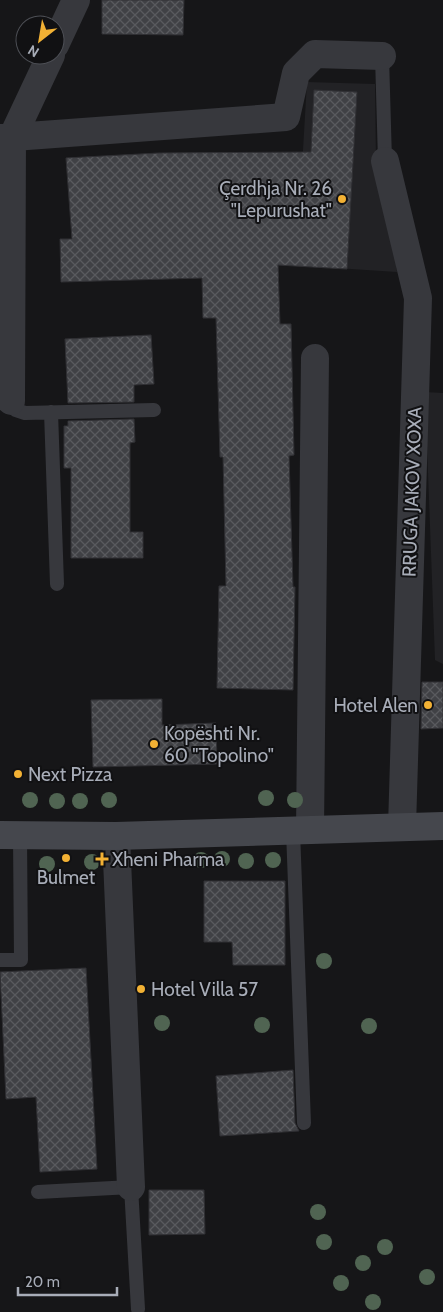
<svg xmlns="http://www.w3.org/2000/svg" width="443" height="1312" font-family="Cabin,sans-serif">
	<style>
		.built { fill: #222225 }
		.building { fill: url(#building-cross-hatch); stroke: #303034 }
		.lines { fill: none; stroke-linecap: round; stroke-linejoin: round }
		.lane { stroke: #37383d; stroke-width: 14 }
		.street { stroke: #37383d; stroke-width: 28 }
		.secondary { stroke: #45474d; stroke-width: 28 }
		.tree { fill: #506452 }
		.poi-dot { fill: #f2b134; stroke: #111113; stroke-width: 2 }
		.labels { text-anchor: middle; dominant-baseline: central; stroke-width: 4; stroke-linejoin: round; paint-order: stroke }
		.poi-label { font-size: 19px; fill: #a8adb8; stroke: #111113; text-anchor: start }
		.street-label { font-size: 19px; fill: #a8adb8; stroke: #111113 }
	</style>
	<defs>
		<pattern id="building-cross-hatch" width="8" height="8" patternUnits="userSpaceOnUse" patternTransform="scale(1.25)"><rect width="8" height="8" fill="#404145"/><path d="M0 0l8 8M0 8l8-8" fill="none" stroke="#595a5e"/></pattern>
	</defs>
	<rect width="100%" height="100%" fill="#161618"/>
	<!-- built -->
	<path class="built" d="M307,82L375,84L376,162L393,236L397,272L305,266L297,251Z
		M425,392L443,393V664L435,660Z"/>
	<!-- building -->
	<path class="building" d="M102,0H184L183,35L102,34Z
		M314,90L357,92L347,269L278,265L280,324H291L294,455L289,456L293,587H295L293,690L217,688L219,586H226L223,457H220L216,318H203L202,278L61,282L60,239H72L66,158L159,153L311,152Z
		M151,335L154,384L134,385V402L68,403L65,339Z
		M134,419L135,442L130,443V532H143V558H71V468H64V426H68V421Z
		M422,682H443V728L421,729Z
		M162,699V725L216,723L217,764L93,767L91,700Z
		M204,881H285V965H233L232,942H204Z
		M86,968L97,1169L40,1172L36,1097L6,1099L0,972Z
		M293,1070L295,1123L299,1131L220,1136L216,1076Z
		M149,1190H204L205,1234L149,1235Z"/>
	<g class="lines">
		<!-- lane -->
		<path class="lane" d="M382,56L385,161
			M11,401L16,410L25,413L154,410
			M51,412L57,584
			M293,831L304,1123
			M0,960H21L20,835
			M38,1192L131,1187L138,1309"/>
		<!-- street -->
		<path class="street" d="M55,45L76,0
			M0,138L286,117L296,73L315,54L382,56
			M385,161L418,298L402,827
			M11,401L12,138L51,55
			M310,830L315,358
			M116,836L131,1187"/>
		<!-- secondary -->
		<path class="secondary" d="M0,835L116,836L443,826"/>
	</g>
	<!-- trees -->
	<g class="tree">
		<circle cx="266" cy="798" r="8"/>
		<circle cx="30" cy="800" r="8"/>
		<circle cx="109" cy="800" r="8"/>
		<circle cx="295" cy="800" r="8"/>
		<circle cx="57" cy="801" r="8"/>
		<circle cx="80" cy="801" r="8"/>
		<circle cx="222" cy="859" r="8"/>
		<circle cx="201" cy="860" r="8"/>
		<circle cx="273" cy="860" r="8"/>
		<circle cx="246" cy="861" r="8"/>
		<circle cx="92" cy="862" r="8"/>
		<circle cx="47" cy="864" r="8"/>
		<circle cx="324" cy="961" r="8"/>
		<circle cx="162" cy="1023" r="8"/>
		<circle cx="262" cy="1025" r="8"/>
		<circle cx="369" cy="1026" r="8"/>
		<circle cx="318" cy="1212" r="8"/>
		<circle cx="324" cy="1242" r="8"/>
		<circle cx="385" cy="1247" r="8"/>
		<circle cx="363" cy="1263" r="8"/>
		<circle cx="427" cy="1277" r="8"/>
		<circle cx="341" cy="1283" r="8"/>
		<circle cx="373" cy="1302" r="8"/>
	</g>
	<!-- markers -->
	<g class="poi-dot">
		<circle cx="342" cy="199" r="5"/>
		<circle cx="428" cy="705" r="5"/>
		<circle cx="154" cy="744" r="5"/>
		<circle cx="18" cy="774" r="5"/>
		<circle cx="66" cy="858" r="5"/>
		<path d="M99.5 851.5h5v5h5v5h-5v5h-5v-5h-5v-5h5z"/>
		<circle cx="141" cy="989" r="5"/>
	</g>
	<g class="labels">
		<!-- poi labels -->
		<g class="poi-label">
			<text x="332" y="188" text-anchor="end">Çerdhja Nr. 26<tspan x="332" dy="22">"Lepurushat"</tspan></text>
			<text x="418" y="705" text-anchor="end">Hotel Alen</text>
			<text x="164" y="733">Kopështi Nr.<tspan x="164" dy="22">60 "Topolino"</tspan></text>
			<text x="28" y="774">Next Pizza</text>
			<text x="112" y="859">Xheni Pharma</text>
			<text x="66" y="877" text-anchor="middle">Bulmet</text>
			<text x="151" y="989">Hotel Villa 57</text>
		</g>
		<!-- street labels -->
		<g class="street-label">
			<text transform="translate(412 492) rotate(-88)">RRUGA JAKOV XOXA</text>
		</g>
	</g>
	<!-- north arrow -->
	<g transform="translate(40 40) rotate(211)"><circle r="24" fill="#111113" stroke="#4d4f55"/>
	<path d="M0-4L9 19L0 12L-9 19Z" fill="#f2b134"/>
	<text y="-8" font-size="14" font-weight="bold" text-anchor="middle" fill="#a8adb8">N</text>
	</g>
	<!-- scale -->
	<path d="M18 1287v8h99v-8" fill="none" stroke="#a8adb8" stroke-width="2.5"/>
	<text x="25" y="1287" font-size="15" fill="#a8adb8" stroke="#111113" stroke-width="4" paint-order="stroke">20 m</text>
</svg>
